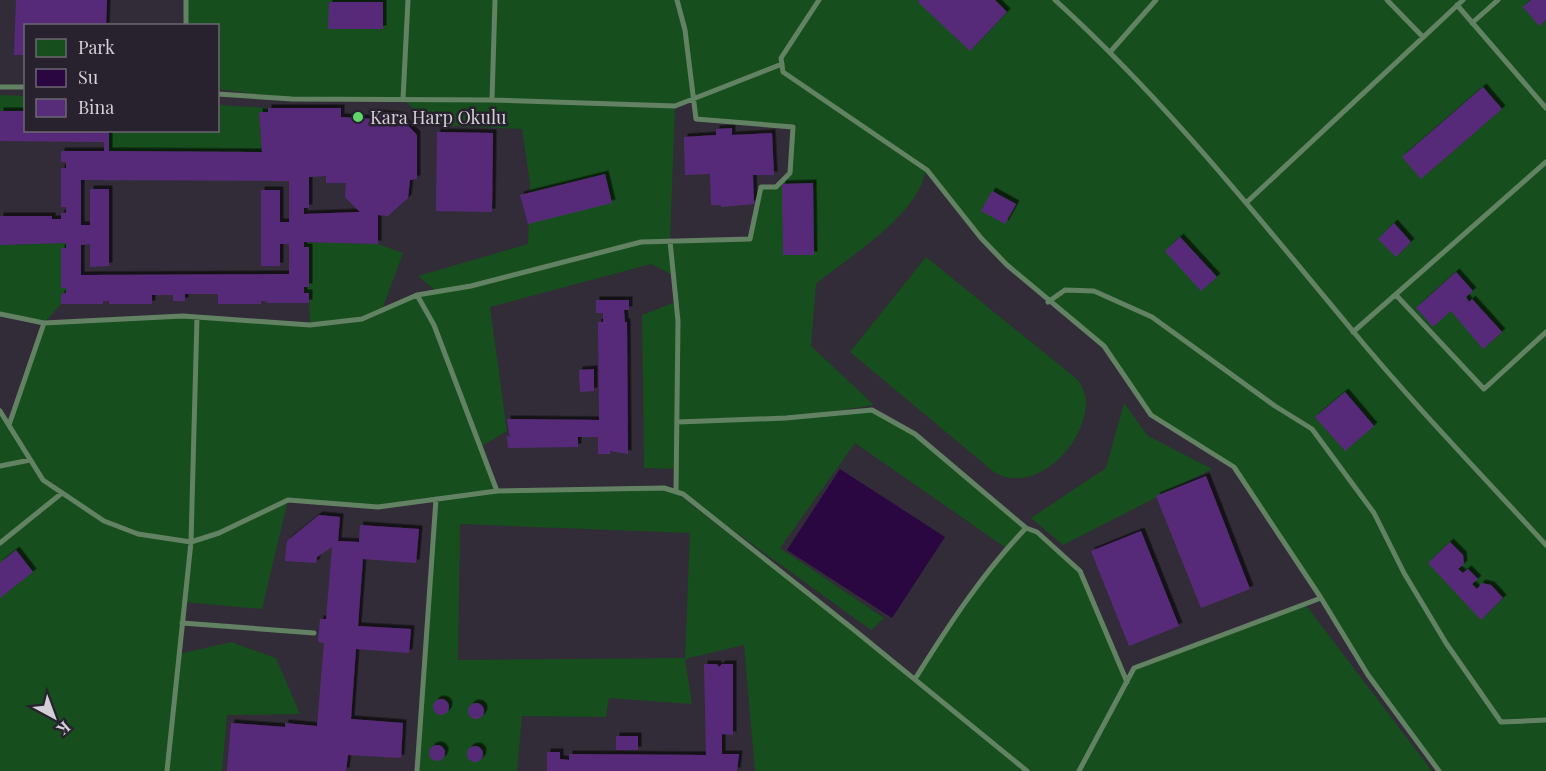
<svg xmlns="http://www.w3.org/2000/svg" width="1546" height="771" font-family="'Playfair Display',serif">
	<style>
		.green { fill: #174e1d; fill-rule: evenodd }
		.water { fill: #2a0741 }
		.building { fill: #572c78; fill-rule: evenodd; filter: url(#shadow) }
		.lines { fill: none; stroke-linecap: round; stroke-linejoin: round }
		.lane { stroke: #638263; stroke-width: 5 }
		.poi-dot { fill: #60d56a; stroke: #27222d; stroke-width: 2 }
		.labels { text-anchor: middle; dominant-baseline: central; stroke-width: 5; stroke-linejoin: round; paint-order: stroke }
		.poi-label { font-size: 18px; fill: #d3cfd7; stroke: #27222d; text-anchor: start }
	</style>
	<defs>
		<filter id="shadow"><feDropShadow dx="3.5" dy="-3.5" stdDeviation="0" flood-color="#0009"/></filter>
	</defs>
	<rect width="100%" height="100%" fill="#312c37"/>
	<!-- green -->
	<path class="green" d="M186,0H1546V771H1439L1368,675L1321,598L1234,467L1151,415L1104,346L1007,265L926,171C915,218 852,254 816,284L811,346L874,405L803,416L872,410L915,434L1026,528L1037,532L1080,571L1127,681L1134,668L1305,604L1432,771H755L744,645L685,659L692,704L609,698L606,717L522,716L517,771H417L436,500L378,507L288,500L262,609L184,602L179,654L231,642L276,658L300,714L227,715L222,771H0V410L9,425L44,323L0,314V245L66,243V248L61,249V287L66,288V293L61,294V304L45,322L183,316L310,324L309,293H304V287L309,286V248L304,247V242L378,244L403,253L382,310L417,295L436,291L418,276L528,244L530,183L522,129L431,125L403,99H292L218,89V26L186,25ZM692,100L696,119L792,128L790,173L776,187H761L750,239L670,241L675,106ZM651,264L673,275L676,302L642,315L644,468L676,469V492L664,488L497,491L480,447L507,431L490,307ZM855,443L1006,548L914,679L678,494H683L871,630L884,618L780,548ZM460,524L690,533L685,658L458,660Z
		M0,95L25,96V111H0Z
		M218,105L268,108V112H259L262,152L109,151V131L218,130Z
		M926,257L1078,380C1082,386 1086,394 1086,401C1087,443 1037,495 995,473L850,352Z
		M1124,403L1148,436L1212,469L1063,545L1031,518L1106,468Z"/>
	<!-- water -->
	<path class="water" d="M840,469L945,537L892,618L787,550Z"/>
	<!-- building -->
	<path class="building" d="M16,0H107L106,26H26V55H14Z
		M919,0H995L1007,12L970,51L918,2Z
		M1531,0H1546V20L1539,26L1523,7Z
		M329,2H383V29H328Z
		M1483,87L1502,109L1421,179L1402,157Z
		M268,108H341V117L375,119L376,113L398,115L417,135V179L410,180L408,198L388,216L378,215V244L304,242V247H309V287H304V293H309V303H267V301H261V304H218V294H185V301H173V295H152V304H109V301H103V304H61V294L66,293V288H61V248H66V243L0,245V216H52V219H61V213H66V207H61V168H66V162H61V151H104V142L0,141V111H26V130H109V151L262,152L259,112H268ZM326,176V183H346L345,197L360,212L304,214V208H309V177ZM81,180L289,181V222H280V190H261V266H280V244H289V274L81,275V245L90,244V267L109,266V189H90V225H81Z
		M732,128V135L772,133L774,175H753L754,204L721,207V205H711L710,174L685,175L684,137L716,135V129Z
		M437,132L493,133L492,212L436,211Z
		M605,174L612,203L528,224L520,195Z
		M813,183L814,255H783L782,184Z
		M992,191L1016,204L1005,224L981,211Z
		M1394,223L1411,242L1396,257L1378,239Z
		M1180,237L1217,277L1201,291L1165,251Z
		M1456,272L1473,291L1466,297L1469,302L1472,299L1502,332L1483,349L1451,311L1433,327L1416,308Z
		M596,300H629V310H624L625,322H627L628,454L610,451V454H598V437H578V447L508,448L507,436L510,437L507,419L599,420L598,322H603V313H596Z
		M594,369V391L580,392L579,370Z
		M1345,392L1374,426L1345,451L1315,417Z
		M1206,476L1250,589L1201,608L1156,496Z
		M319,515L340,517L338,541L359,542L360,525L419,529L416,563L363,559L358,626L411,629L409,653L356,649L351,719L403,723L401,758L348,755L346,771H227L231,723L285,727V723L317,726L324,643L318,642L320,619H326L332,547L317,557L316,563L285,561L287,541Z
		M1141,531L1179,626L1129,646L1091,551Z
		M1450,542L1463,555L1464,564L1458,569L1463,573L1468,569L1478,579L1472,584L1477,589L1482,583L1491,585L1503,598L1481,620L1428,563Z
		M16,550L33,572L0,598V563Z
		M704,664H717L719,667L722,664H733V735L722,734V754H739L737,771H547V752H560V759L569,760V754L706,755Z
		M433 707a8 8 0 1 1 16 0a8 8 0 1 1-16 0Z
		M468 711a8 8 0 1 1 16 0a8 8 0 1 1-16 0Z
		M616,736H638V750H616Z
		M429 753a8 8 0 1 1 16 0a8 8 0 1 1-16 0Z
		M467 754a8 8 0 1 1 16 0a8 8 0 1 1-16 0Z"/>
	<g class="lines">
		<!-- lane -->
		<path class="lane" d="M186,0V26
			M819,0L781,58L783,72L927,170L981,238L1007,265L1104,346L1151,415L1234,467L1321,598L1368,675L1439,771
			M1055,0C1165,100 1257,216 1352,330C1413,404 1481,474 1546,545
			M1387,0L1423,37
			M1457,5L1546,108
			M1472,23L1498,0
			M1111,51L1156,0
			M0,87H26
			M218,94L292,99L492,100L675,106L782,64
			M403,99L408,0
			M492,100L495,0
			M1247,202L1463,0
			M670,241L678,321L676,492
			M417,295L434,325L497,491
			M1396,295L1484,389L1546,332
			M1048,302L1065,290L1094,291L1152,317L1275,406L1312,429L1374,513L1404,573L1446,643L1501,722L1546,720
			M0,314L44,323L183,316L310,325L362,319L417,295L471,286L641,242L750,239L761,187H776L790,173L793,127L696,119L685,30L677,0
			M1353,332L1546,162
			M0,411L43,480L104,521L138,534L191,542L219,533L288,500L378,507L497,491L664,488L683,494L853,629L1027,771
			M678,422L786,418L872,410L915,434L1026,528
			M9,425L44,323
			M0,466L30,460
			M0,543L62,493
			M182,623L314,633
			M915,679C948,626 982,574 1026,528L1037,532L1080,571L1127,682
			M167,771L191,542L197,317
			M417,771L436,499
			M1079,771L1134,668L1321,598"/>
	</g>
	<!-- markers -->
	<circle class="poi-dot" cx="358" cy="117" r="6"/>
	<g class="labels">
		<!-- poi labels -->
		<g class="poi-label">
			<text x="370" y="117">Kara Harp Okulu</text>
		</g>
	</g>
	<!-- legend -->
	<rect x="24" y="24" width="195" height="108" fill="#27222d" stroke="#6c6771" stroke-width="1.5"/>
	<rect x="36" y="39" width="30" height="18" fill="#174e1d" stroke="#6c6771" stroke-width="1.5"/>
	<text x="78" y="54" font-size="18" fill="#d3cfd7">Park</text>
	<rect x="36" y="69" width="30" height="18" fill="#2a0741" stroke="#6c6771" stroke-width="1.5"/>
	<text x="78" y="84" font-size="18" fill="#d3cfd7">Su</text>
	<rect x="36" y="99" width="30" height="18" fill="#572c78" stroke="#6c6771" stroke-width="1.5"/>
	<text x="78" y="114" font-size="18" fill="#d3cfd7">Bina</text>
	<!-- north arrow -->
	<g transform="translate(54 717) rotate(139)" stroke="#27222d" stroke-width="4.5" paint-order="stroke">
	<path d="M0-4.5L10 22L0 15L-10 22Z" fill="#d3cfd7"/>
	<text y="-9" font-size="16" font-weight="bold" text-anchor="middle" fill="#d3cfd7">K</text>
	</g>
</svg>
